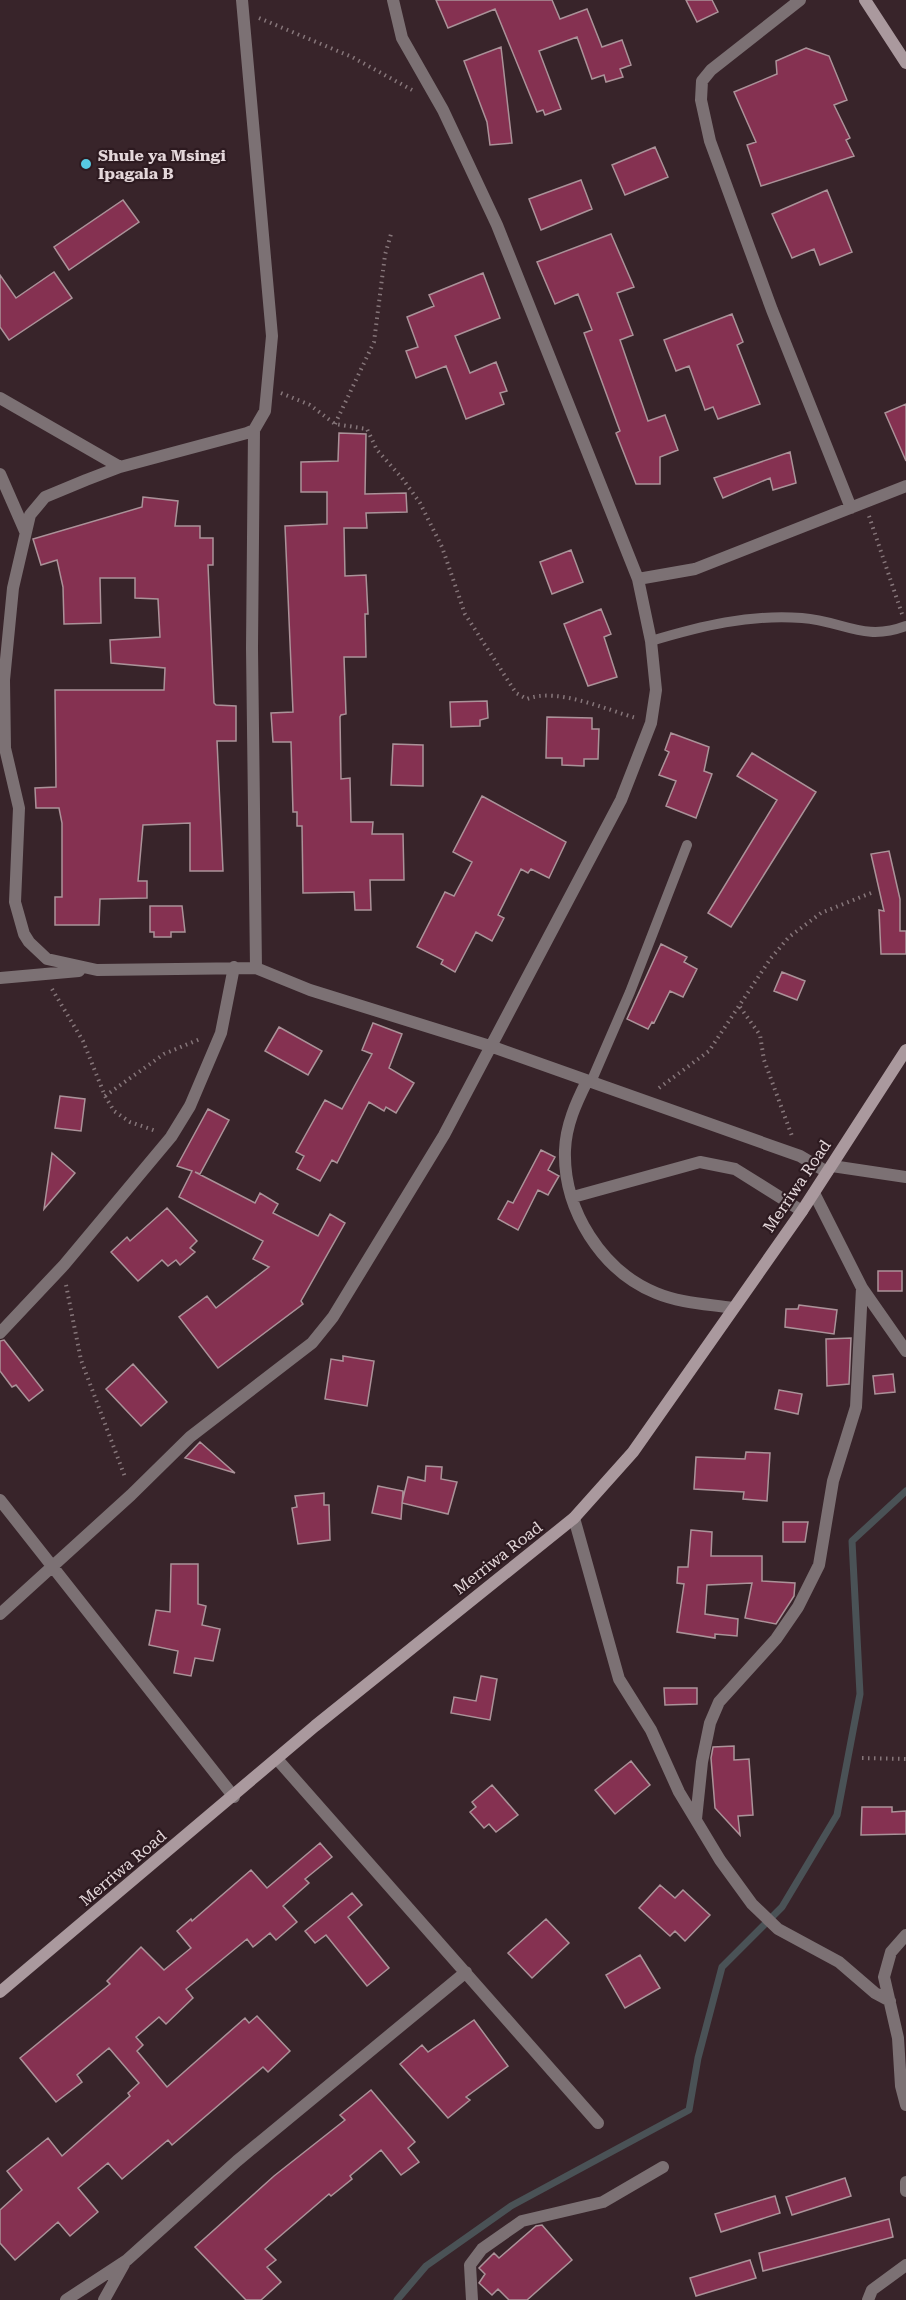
<svg xmlns="http://www.w3.org/2000/svg" width="906" height="2300" font-family="'Roboto Serif',serif">
	<style>
		.lines { fill: none; stroke-linecap: round; stroke-linejoin: round }
		.stream { stroke: #4a5256; stroke-width: 7 }
		.building { fill: #853151; stroke: #ab9299; stroke-width: 1.5 }
		.path { stroke: #86767a; stroke-width: 4; stroke-dasharray: 1.5 4.5; stroke-linecap: butt }
		.lane { stroke: #7c7174; stroke-width: 10 }
		.street { stroke: #7c7174; stroke-width: 12 }
		.secondary { stroke: #aa999e; stroke-width: 12 }
		.poi-dot { fill: #57c9e2; stroke: #2d1a20; stroke-width: 2 }
		.labels { text-anchor: middle; dominant-baseline: central; stroke-width: 4.5; stroke-linejoin: round; paint-order: stroke }
		.poi-label { font-size: 16px; font-weight: bold; fill: #e4d7da; stroke: #2d1a20; text-anchor: start }
		.street-label { font-size: 16px; fill: #e4d7da; stroke: #2d1a20 }
	</style>
	<rect width="100%" height="100%" fill="#38242a"/>
	<g class="lines">
		<!-- stream -->
		<path class="stream" d="M397,2300L426,2266L511,2206L689,2110L698,2058L722,1967L782,1907L837,1815L860,1694L852,1541L906,1491"/>
	</g>
	<!-- building -->
	<path class="building" d="M436,0H552L560,19L587,9L602,47L622,40L631,65L620,69L623,77L606,82L604,75L592,79L577,37L539,51L561,109L545,115L543,110L537,112L495,9L448,28Z
		M686,0H712L718,12L697,22Z
		M501,47L512,143L490,145L487,122L464,61Z
		M806,48L829,56L847,100L834,105L850,138L846,140L854,156L761,186L747,145L756,142L734,92L777,74L776,61Z
		M655,147L668,177L625,195L612,165Z
		M581,180L592,209L541,230L529,199Z
		M827,190L852,252L820,265L814,249L792,258L772,214Z
		M123,200L139,222L69,270L54,247Z
		M611,234L634,287L617,293L633,335L620,340L648,421L665,415L678,450L660,457V484H636L616,433L620,431L584,333L592,330L578,294L555,304L537,262Z
		M54,272L72,298L9,340L0,327V275L16,298Z
		M483,273L500,318L455,336L470,373L496,362L507,391L500,393L504,404L466,419L446,366L416,378L406,351L418,347L407,317L434,306L429,295Z
		M732,314L743,342L737,345L760,404L718,419L713,407L705,410L689,366L676,371L664,340Z
		M906,404V461L885,413Z
		M339,433L366,434L365,494L406,493L407,512L366,513L367,528H344L345,576L366,575L368,614H365L366,657H344L346,714L341,715L340,717L341,779L350,778L351,822H373L372,834H403L404,880H370L371,910H355L354,892L303,893L302,826H297V812H293L291,742H273L271,713L293,712L285,526L327,524V492H301V462L338,461Z
		M790,452L796,483L773,490L770,478L723,498L714,478Z
		M143,497L178,501L175,526H200V538H213V565H208L214,703L216,705L236,706V741H217L223,871H190V823L143,825L138,881H147V898L100,899L99,925H55V897H62V823L59,808H36L35,788L56,787L55,690H164L165,668L111,663L110,640L160,637L158,599L135,598V578H100L101,623L64,624L63,587L57,560L41,565L33,539L142,507Z
		M571,550L583,582L552,594L540,562Z
		M601,609L611,634L604,637L617,677L588,686L564,624Z
		M487,701L488,718L480,720V726L451,727L450,702Z
		M547,717L592,718V729H599L598,759H584V766L562,765V758H546Z
		M671,733L709,747L704,771L712,774L696,818L666,806L676,781L659,775L669,752L665,750Z
		M393,744L423,745V786L391,785Z
		M752,753L816,792L731,927L708,913L777,800L737,776Z
		M482,796L566,842L549,878L531,869L528,873L521,869L498,915L504,918L492,941L476,932L455,972L441,964L443,960L417,947L445,892L454,896L472,862L453,852Z
		M889,851L900,899V931H906V954H881L879,910L884,911L871,854Z
		M150,906H182L185,932H171V937H154V932H150Z
		M661,944L687,957L684,962L697,969L683,997L670,991L654,1023L652,1022L648,1029L627,1019Z
		M782,972L805,981L797,1000L774,991Z
		M373,1023L402,1034L389,1068L414,1083L396,1113L386,1107L384,1111L369,1102L337,1163L332,1160L320,1181L297,1169L304,1156L296,1152L325,1100L342,1109L372,1054L362,1050Z
		M279,1027L322,1051L308,1075L265,1051Z
		M60,1096L85,1099L81,1131L55,1128Z
		M208,1109L229,1120L200,1174L195,1172L255,1203L260,1193L278,1204L273,1213L318,1236L330,1214L345,1223L301,1301L303,1304L218,1368L179,1317L207,1296L216,1308L269,1267L253,1259L263,1241L179,1197L192,1171L177,1166Z
		M541,1150L555,1157L548,1170L559,1176L548,1195L538,1190L518,1230L498,1219L508,1201L513,1203Z
		M52,1153L75,1173L44,1209Z
		M167,1208L197,1241L190,1248L195,1252L180,1265L176,1260L168,1266L162,1260L138,1281L111,1252L127,1237L130,1241Z
		M878,1271H902V1291H878Z
		M799,1305L837,1310L834,1334L785,1327L786,1309H798Z
		M851,1338L849,1384L827,1386L826,1339Z
		M4,1340L43,1390L29,1401L16,1385L12,1387L0,1371V1341Z
		M343,1356L374,1361L367,1406L325,1399L331,1359L343,1361Z
		M133,1364L167,1402L141,1426L106,1389Z
		M893,1374L895,1392L875,1394L873,1376Z
		M779,1390L802,1394L798,1414L775,1409Z
		M200,1442L235,1473L185,1458Z
		M746,1452L770,1453L767,1501L743,1499L744,1492L694,1489L696,1457L745,1459Z
		M426,1466L442,1467L441,1479L457,1482L448,1514L402,1503L408,1477L425,1481Z
		M378,1486L403,1491L401,1519L372,1513Z
		M324,1493V1505H329L330,1540L298,1544L292,1508L297,1507L295,1496Z
		M783,1522H808L805,1542H783Z
		M691,1530L712,1532L711,1556H762V1581L795,1583L794,1596L776,1624L745,1618L752,1583L707,1585L705,1614L738,1619L737,1636L715,1634V1638L677,1632L684,1584L677,1583L678,1567H688Z
		M171,1564H198V1604L206,1606L202,1625L220,1629L213,1661L195,1658L191,1676L174,1673L178,1651L149,1645L156,1610L170,1612Z
		M481,1676L497,1679L490,1720L451,1713L454,1697L476,1701Z
		M664,1688H697V1704L665,1705Z
		M734,1746V1760L749,1759L753,1815L738,1816L740,1835L715,1808L711,1758L713,1747Z
		M631,1761L650,1785L615,1814L595,1790Z
		M492,1785L518,1815L496,1832L489,1824L484,1828L470,1812L476,1807L472,1802Z
		M862,1807H892V1812L906,1811V1834L861,1835Z
		M320,1843L332,1857L305,1879L309,1883L283,1906L297,1922L276,1940L270,1933L253,1947L247,1939L186,1989L193,1998L166,2024L159,2017L136,2037L143,2045L137,2051L167,2087L245,2018L249,2023L257,2016L290,2051L268,2072L263,2067L172,2145L168,2140L122,2179L108,2163L78,2188L98,2212L70,2236L58,2222L15,2260L0,2243V2210L22,2190L7,2171L48,2138L62,2156L130,2096L128,2093L139,2083L109,2048L77,2075L82,2082L56,2102L20,2058L110,1984L107,1981L141,1947L164,1970L191,1948L177,1931L191,1919L192,1921L251,1870L267,1888Z
		M660,1885L675,1898L683,1890L710,1915L685,1941L675,1931L670,1936L639,1908Z
		M352,1893L362,1905L348,1917L389,1968L367,1986L326,1935L315,1943L305,1931Z
		M546,1919L569,1943L532,1978L508,1953Z
		M640,1955L660,1988L625,2008L606,1975Z
		M474,2020L508,2066L466,2097L470,2100L448,2118L400,2064L422,2045L428,2052Z
		M371,2090L415,2142L408,2148L419,2162L401,2175L381,2150L350,2176L352,2179L331,2196L329,2194L265,2249L276,2260L267,2267L281,2282L261,2300H246L195,2247L274,2176L345,2120L340,2115Z
		M845,2178L851,2196L792,2215L786,2197Z
		M775,2196L780,2213L721,2232L715,2214Z
		M889,2219L893,2237L763,2271L759,2253Z
		M542,2225L572,2260L527,2300H509L498,2289L492,2295L479,2283L485,2274L479,2268L494,2253L499,2258L536,2226Z
		M750,2260L756,2278L696,2296L690,2278Z"/>
	<g class="lines">
		<!-- path -->
		<path class="path" d="M259,18L352,57L412,90
			M281,393L310,405L335,424L367,429L377,450L402,478L420,503L442,547L465,614L516,693L527,699C557,687 607,710 636,718
			M335,424L374,342L385,255L391,234
			M869,516L902,614
			M52,989L83,1041L105,1096L114,1111L130,1122L156,1131
			M740,1007L760,1035L764,1060L792,1136
			M659,1088L709,1051L771,958L789,937L821,913L871,893
			M105,1096L164,1054L200,1039
			M66,1285L81,1360L125,1477
			M862,1758L906,1759"/>
		<!-- lane -->
		<path class="lane" d="M651,641C701,626 749,614 802,618C843,621 864,642 906,626
			M591,1082L630,992L687,845"/>
		<!-- street -->
		<path class="street" d="M242,0L272,336L265,411L254,430L247,433L120,467L86,480L45,497L30,515L13,588L4,680L5,748L19,808L15,902L24,934L29,942L47,959L97,970L256,968L310,990L493,1047L800,1156L827,1172
			M800,0L711,70L702,81L701,100L710,141L772,310L851,508
			M0,398L120,467
			M254,430L252,648L256,968
			M0,474L25,531
			M638,579L695,569L906,486
			M0,978L79,971
			M587,1081C576,1103 566,1125 565,1150C563,1210 602,1271 656,1293C680,1303 707,1304 733,1308
			M832,1166L906,1177
			M814,1193L862,1288L906,1351
			M573,1197L700,1162L735,1169L802,1211
			M0,1333L64,1265L171,1137L190,1106L221,1033L234,967
			M0,1500L234,1797
			M574,1518L619,1679L651,1730L679,1792L720,1860L752,1904L778,1929L839,1962L875,1993L890,2001
			M0,1614L131,1495L190,1437L312,1343L333,1317L444,1135L621,800L651,723L656,690L651,641L638,579L497,225L443,110L402,38L393,0
			M277,1759L598,2123
			M696,1819L702,1762L710,1723L719,1702L776,1639L798,1607L819,1565L833,1481L856,1407L862,1288
			M906,1935L891,1952L884,1977L898,2038L901,2086L906,2105
			M906,2182V2191
			M66,2300L127,2260L237,2161L466,1972
			M104,2300L124,2264
			M472,2300L470,2265L482,2249L522,2221L603,2202L663,2167
			M868,2300L872,2290L906,2265"/>
		<!-- secondary -->
		<path class="secondary" d="M865,0L906,63
			M0,1992L315,1726L574,1518L633,1452L802,1211L906,1050"/>
	</g>
	<!-- markers -->
	<circle class="poi-dot" cx="86" cy="164" r="6"/>
	<g class="labels">
		<!-- poi labels -->
		<g class="poi-label">
			<text x="98" y="155">Shule ya Msingi<tspan x="98" dy="18">Ipagala B</tspan></text>
		</g>
		<!-- street labels -->
		<g class="street-label">
			<text transform="translate(797 1186) rotate(-56)">Merriwa Road</text>
			<text transform="translate(498 1558) rotate(-38)">Merriwa Road</text>
			<text transform="translate(123 1868) rotate(-40)">Merriwa Road</text>
		</g>
	</g>
</svg>
